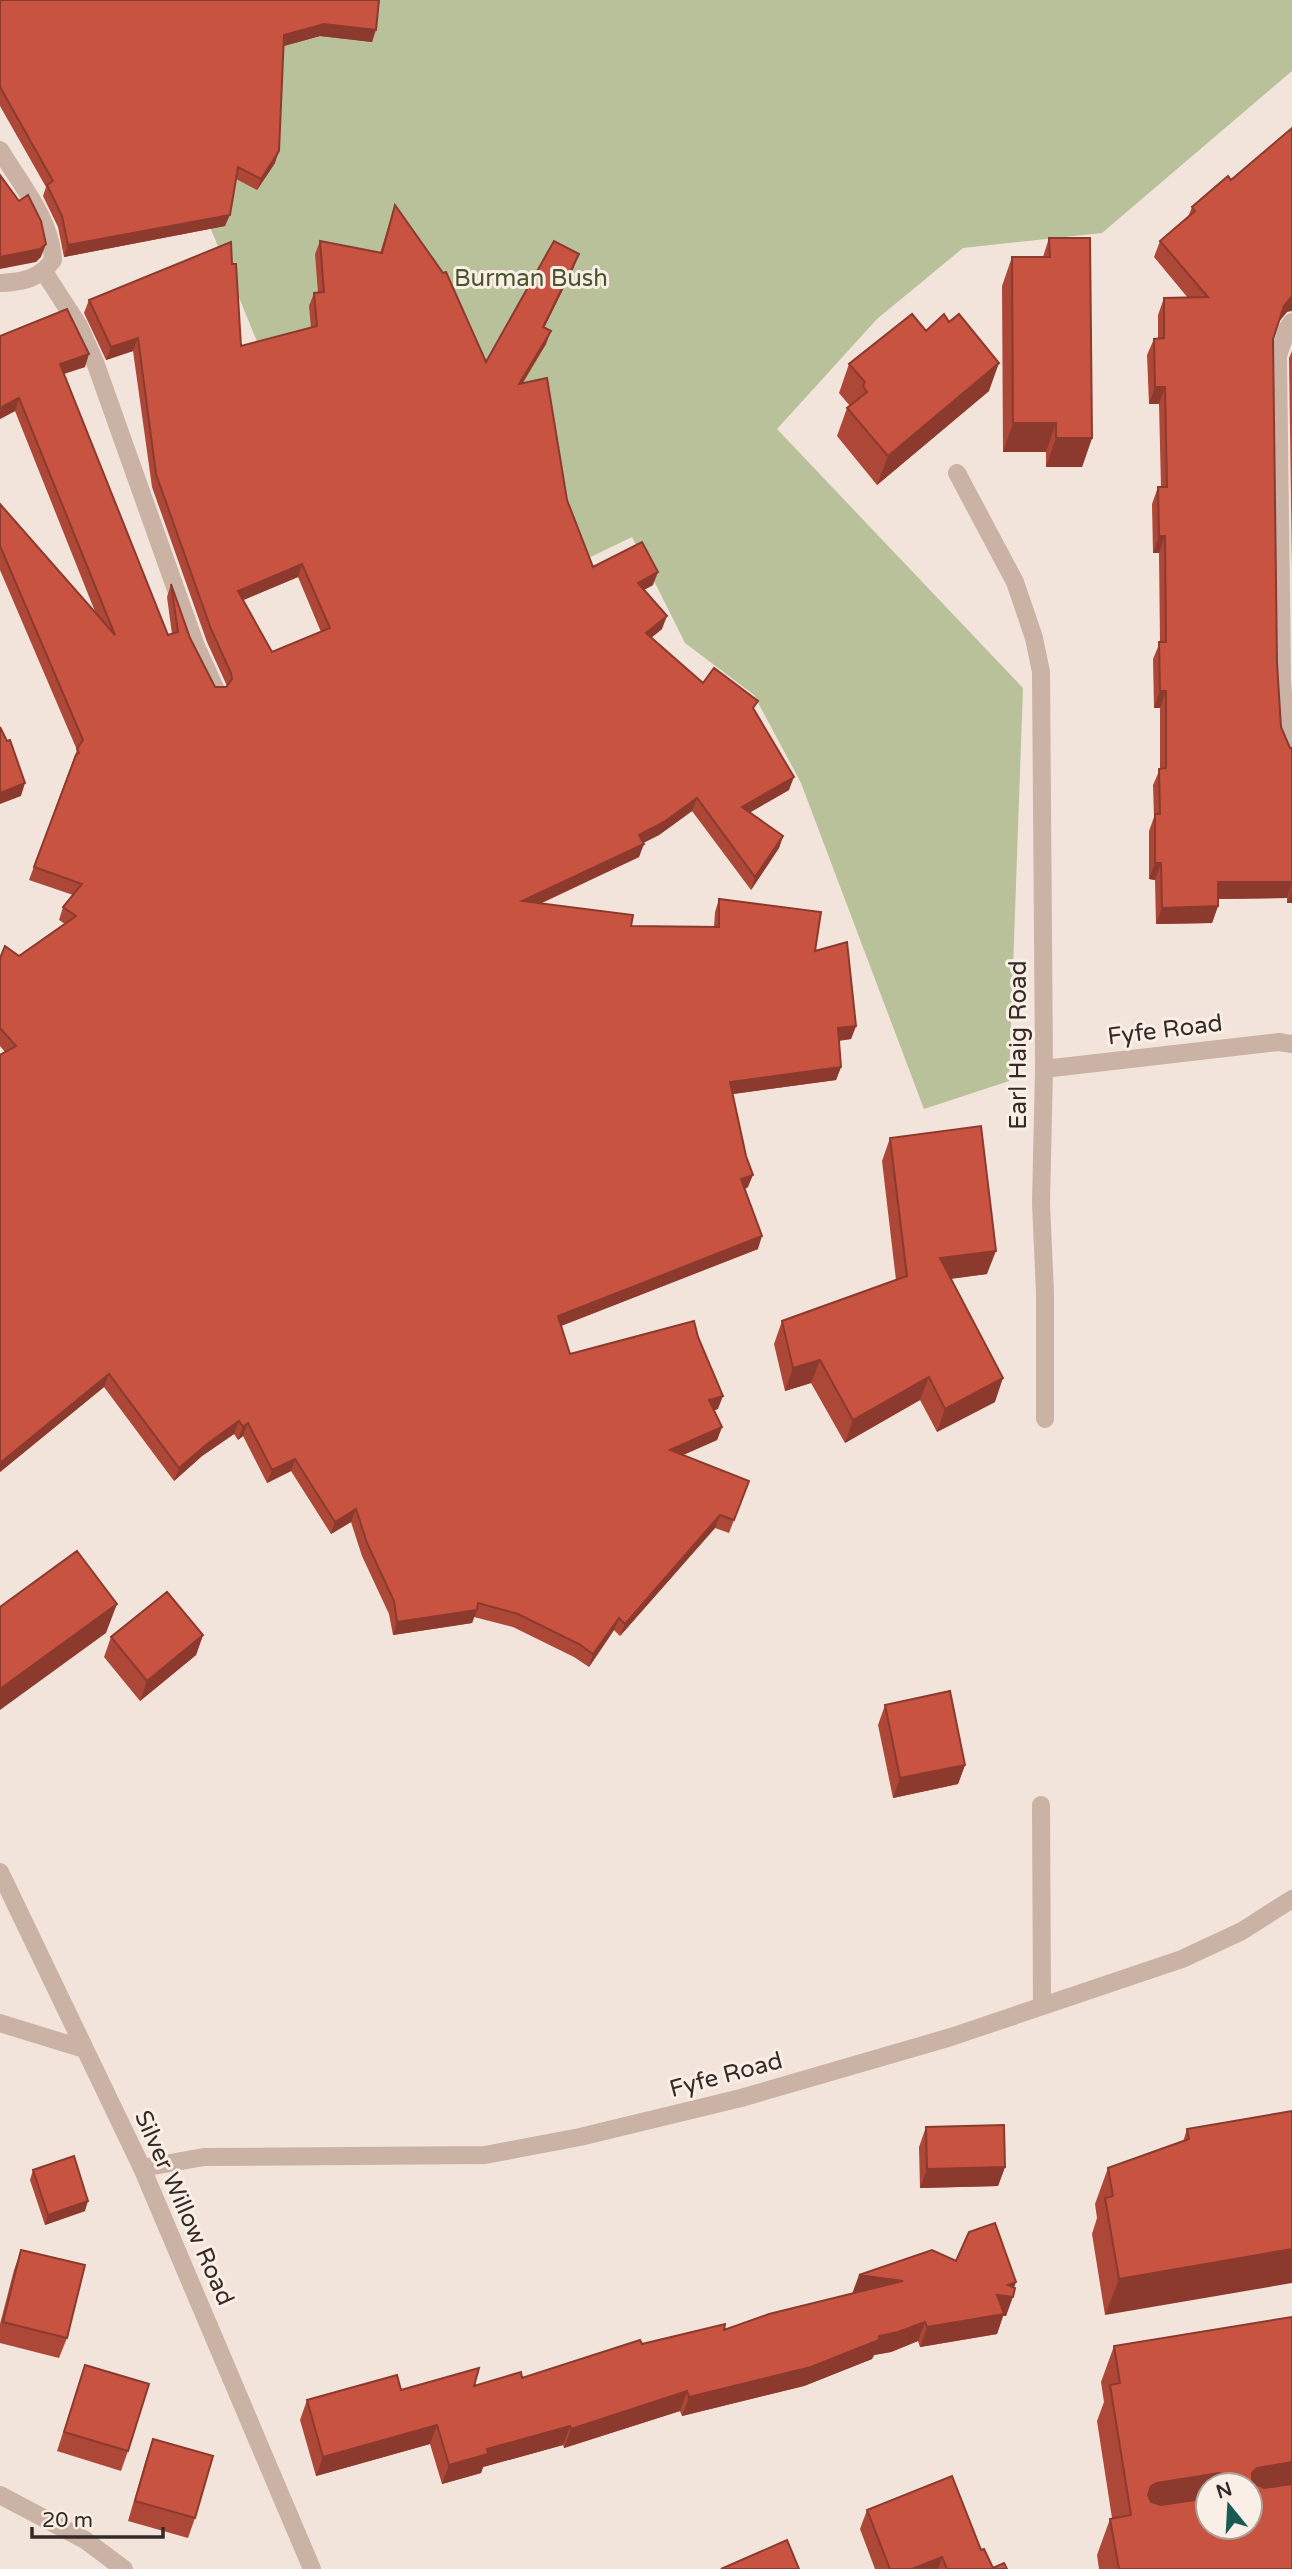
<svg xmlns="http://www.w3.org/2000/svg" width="1292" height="2569" font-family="'Varela Round',sans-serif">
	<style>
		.green { fill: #b8c199 }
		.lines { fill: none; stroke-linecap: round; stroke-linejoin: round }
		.service { stroke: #cab2a5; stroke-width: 18 }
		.minor { stroke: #cab2a5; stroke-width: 18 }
		.wall { fill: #ad4738; fill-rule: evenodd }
		.shaded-wall { fill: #8d3a2e }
		.building { fill: #c95341; stroke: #8d3a2e; stroke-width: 2; fill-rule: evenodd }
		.labels { text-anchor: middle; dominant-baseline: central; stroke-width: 6; stroke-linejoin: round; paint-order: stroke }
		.park-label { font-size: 24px; fill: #4a552a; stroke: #faefe6 }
		.street-label { font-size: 24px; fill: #362a27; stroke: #faefe6 }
	</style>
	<rect width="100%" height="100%" fill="#f2e4da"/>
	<!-- green -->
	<path class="green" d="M117,0H1292V71L1102,233L963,248L877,319L777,429L1023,688L1009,1081L924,1109L801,783L754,695L685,643L632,537L386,656Z"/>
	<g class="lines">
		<!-- service -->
		<path class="service" d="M1292,322L1287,329L1278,356L1282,679L1286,740L1292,756
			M957,473L1015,582L1034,638L1041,672L1044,1069
			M1041,1805L1042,2005"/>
		<!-- minor -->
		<path class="minor" d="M0,150C21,185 51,219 53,260C39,279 23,282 0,283
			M44,272L79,326L95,362L196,646L216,690
			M1045,1419V1293L1041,1203L1044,1069L1279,1042L1292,1044
			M0,1872L142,2168L312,2569
			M0,2023L84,2049
			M142,2168L204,2157L485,2155L580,2137L741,2098L951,2037L1182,1959L1242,1931L1292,1899
			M0,2495L85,2540L124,2569"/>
	</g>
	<!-- wall -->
	<path class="wall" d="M0,0H379L372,42L320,36L284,46L275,163L257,190L236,179L225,226L64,257L58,227L43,196L46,187L0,106Z
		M395,205L486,362L574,267L544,328L546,344L523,383L593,567L653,585L644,590L662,629L651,638L703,683L755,711L789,790L750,812L783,836L779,848L751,890L692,811L659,835L643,843L639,857L540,904L631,926L714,927L715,912L719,899L815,951L856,1026L851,1039L839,1041L841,1067L836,1080L733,1094L748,1187L745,1189L758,1249L561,1326L570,1354L698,1337L718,1409L714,1410L722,1427L717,1440L683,1455L749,1481L729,1533L715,1528L620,1636L614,1630L589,1667L574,1657L513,1627L474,1617L472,1623L393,1635L389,1614L362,1556L351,1522L331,1534L291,1471L267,1483L243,1436L238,1440L234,1434L202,1456L174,1481L104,1387L0,1472V1055L5,1052L0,1046V958L19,956L65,924L59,920L63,907L73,895L29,880L77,750L0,570V504L96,614L15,411L0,419V336L85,367L64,374L168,635L172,634L167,597L171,584L190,638L215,687H226L227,686L207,642L152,487L133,351L106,360L84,313L89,300L232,264L241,346L311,328L309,306L314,293H318L315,254L320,241L380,253ZM298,577L321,632L272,652L243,600Z
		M1192,207L1287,312L1278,322L1273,339L1277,663L1281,727L1290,748H1292V903H1287V898L1218,899V906L1212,923L1156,924L1155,880L1149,879V831L1154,817L1153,785L1160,769V708H1154L1153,659L1160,642L1159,553H1153L1152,504L1158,487H1161L1159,404H1149L1147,355L1154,339H1158V315L1164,298H1188L1154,257L1160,241L1188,217Z
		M1049,238L1092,438L1082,467H1046V452H1003L1002,286L1012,257H1043Z
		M926,331L989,391L877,485L837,436L847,408L850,406L839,393L849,364Z
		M1292,351V568L1289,358Z
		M890,1138L987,1274L951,1279L995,1402L937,1432L920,1400L845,1443L811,1383L785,1391L774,1344L782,1321L896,1280L882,1161Z
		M203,1635L196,1655L140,1701L104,1657L111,1637Z
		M885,1705L965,1765L958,1784L893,1798L878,1725Z
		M1292,2111L1105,2315L1092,2234L1097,2218L1095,2204L1108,2168L1183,2142L1187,2129Z
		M926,2127L1005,2167L998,2186L920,2188L919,2147Z
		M33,2170L85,2211L45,2225L30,2180Z
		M21,2250L67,2338L59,2358L0,2343V2324L14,2270Z
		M1014,2288L1006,2316H1003L997,2334L920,2347L918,2341L891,2352L874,2355L872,2359L804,2386L682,2416L680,2411L564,2448L563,2445L483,2467L481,2473L442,2484L430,2444L316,2476L300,2420L307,2400L401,2390L474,2386L522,2378L642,2344L724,2330Z
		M1292,2317V2569H1099L1097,2555L1110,2519L1112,2518L1097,2421L1104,2402L1101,2382L1114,2346ZM1208,2485H1250L1208,2527Z
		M85,2365L128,2451L121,2471L57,2451Z
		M153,2439L195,2518L188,2538L128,2521L146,2459Z
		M867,2510L981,2550L993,2568L1007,2569H875L860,2529Z"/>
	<!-- shaded-wall -->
	<path class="shaded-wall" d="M324,24L376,30L372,42L320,36L280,47L284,35Z
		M279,151L275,163L257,190L261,179Z
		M230,215L225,226L64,257L68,245Z
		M46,244L41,257L36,262L0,269V257Z
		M579,254L574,267L538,340L543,327Z
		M1292,296V311L1287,312L1278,323L1284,306Z
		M551,331L546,344L514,396L519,384Z
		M138,338L133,351L106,360L111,347Z
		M89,354L85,367L56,376L60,364Z
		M999,363L989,391L877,485L888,456Z
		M1155,387H1165L1159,404H1149Z
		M19,398L15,411L0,419V408Z
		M1013,423H1056L1046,452H1003Z
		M1056,438H1092L1082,467H1046Z
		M1159,536H1165L1159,553H1153Z
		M302,564L298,577L234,604L238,591Z
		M658,572L653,585L634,595L638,583Z
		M667,616L662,629L641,646L646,633Z
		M1160,691H1166L1160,708H1154Z
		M794,777L789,790L737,820L742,807Z
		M25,783L21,796L0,804V793Z
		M697,798L692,811L659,835L635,847L639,835Z
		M783,836L779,848L751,890L755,877Z
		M644,844L639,857L517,914L522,901Z
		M1155,863H1161L1155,880L1149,879Z
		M1218,882H1292V884L1287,898L1212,899Z
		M1292,889V903H1287Z
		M1218,906L1212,923L1156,924L1162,908Z
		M856,1026L851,1039L833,1041L838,1028Z
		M841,1067L836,1080L725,1095L730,1082Z
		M753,1175L748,1187L737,1192L741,1179Z
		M762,1236L758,1249L553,1329L558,1316Z
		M996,1251L987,1274L931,1281L940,1258Z
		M820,1360L811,1383L785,1391L793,1368Z
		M109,1374L104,1387L0,1472V1463Z
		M929,1377L920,1400L845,1443L853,1420Z
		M1003,1378L995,1402L937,1432L945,1409Z
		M723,1396L718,1409L704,1413L709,1400Z
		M239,1421L234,1434L202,1456L174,1481L179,1468L207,1444Z
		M248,1423L243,1436L238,1440L243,1427Z
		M722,1427L717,1440L665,1463L670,1450Z
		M295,1459L291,1471L267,1483L272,1470Z
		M356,1509L351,1522L331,1534L335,1522Z
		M720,1515L715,1528L620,1636L625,1624Z
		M117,1604L106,1633L0,1710V1689Z
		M477,1610L472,1623L393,1635L397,1622Z
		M619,1618L614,1630L589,1667L593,1654Z
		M203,1635L196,1655L140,1701L147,1681Z
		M965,1765L958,1784L893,1798L900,1778Z
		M1005,2167L998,2186L920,2188L927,2169Z
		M88,2201L85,2211L45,2225L48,2215Z
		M1292,2249V2283L1105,2315L1119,2279Z
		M859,2275L903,2281L852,2294Z
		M1016,2282L1011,2297H1013L1006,2316H1003L997,2334L920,2347L927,2327L997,2295L1008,2285Z
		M925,2322L918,2341L891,2352L874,2355L872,2359L804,2386L682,2416L689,2397L879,2336Z
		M687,2391L680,2411L564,2448L571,2429Z
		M437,2425L430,2444L316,2476L323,2457Z
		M570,2426L563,2445L483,2467L481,2473L442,2484L449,2465L487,2449Z
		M1292,2462V2493L1250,2503L1252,2473L1257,2468Z
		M1219,2473L1215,2485H1208V2504L1138,2522L1151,2486L1157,2483Z
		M942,2557L938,2569H912Z"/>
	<!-- building -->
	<path class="building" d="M0,0H379L376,30L324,24L284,35L279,151L261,179L238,167L230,215L68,245L62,216L47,185L53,181L0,87Z
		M1292,128V296L1284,306L1273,339L1277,663L1281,727L1290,748H1292V882H1218V906L1162,908L1161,863H1155V814H1160L1159,769L1166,768V691H1160L1159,642H1166L1165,536H1159L1158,487H1167L1165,387H1155L1154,339L1164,338V298L1208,297L1160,241L1195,211L1192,207L1228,176L1231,180Z
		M0,175L19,201L28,195L41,221L46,244L40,249L0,257Z
		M395,205L443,273L446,272L486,362L554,241L579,254L543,327L551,331L519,384L547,378L567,500L593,567L642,542L658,572L638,583L667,616L646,633L703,683L714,668L758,701L753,708L794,777L742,807L783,836L755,877L697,798L664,822L639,835L644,844L522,901L633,915L631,926L719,927V899L821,912L815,951L847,942L856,1026L838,1028L841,1067L730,1082L746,1156L753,1175L741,1179L762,1236L558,1316L570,1354L694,1321L698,1337L723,1396L709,1400L722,1427L670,1450L749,1481L734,1520L720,1515L625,1624L619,1618L593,1654L579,1644L518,1614L478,1603L477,1610L397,1622L394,1601L367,1543L356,1509L335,1522L295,1459L272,1470L248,1423L243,1427L239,1421L207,1444L179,1468L109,1374L0,1463V1055L16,1046L0,1028V958L5,946L19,956L76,916L63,907L82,884L34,867L76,755L79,753L77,749L83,740L0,546V504L115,635L19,398L0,408V336L67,309L89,354L60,364L168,635L178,632L171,584L190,638L215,687H226L232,679L231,673L211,629L156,474L138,338L111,347L89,300L231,242L232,264H236L241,346L317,326L314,293L324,292L320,241L382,253ZM302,564L330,628L272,652L238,591Z
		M1049,238H1090L1092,438H1056V423H1013L1012,257H1050Z
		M912,314L926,331L944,314L949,322L959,314L999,363L888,456L847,408L867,392L863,386L865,382L849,364Z
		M0,727L7,741L10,740L25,783L0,793Z
		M981,1126L996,1251L940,1258L1003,1378L945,1409L929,1377L853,1420L820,1360L793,1368L782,1321L907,1276L890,1138Z
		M77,1551L117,1604L0,1689V1607Z
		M167,1592L203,1635L147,1681L111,1637Z
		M950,1691L965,1765L900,1778L885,1705Z
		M1292,2111V2249L1119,2279L1105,2198L1113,2196L1108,2168L1189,2139L1187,2129Z
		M1004,2125L1005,2167L927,2169L926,2127Z
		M74,2156L88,2201L48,2215L33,2170Z
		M995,2223L1016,2282L1008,2285L1015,2288L1013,2297L997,2295L1004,2314L927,2327L925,2322L898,2332L879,2336V2340L811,2367L689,2397L687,2391L571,2429L570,2426L487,2449L488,2454L449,2465L437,2425L323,2457L307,2400L397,2375L401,2390L479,2368L474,2386L521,2372L522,2378L640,2340L642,2344L725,2324L724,2330L769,2314L903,2281L859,2275L932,2250L956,2261L969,2232Z
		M21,2250L85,2265L67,2338L3,2322Z
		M1292,2317V2462L1257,2468L1252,2473V2479L1255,2484L1264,2488L1292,2484V2569H1119L1110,2519L1131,2515L1110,2385L1120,2383L1114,2346ZM1219,2473L1229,2476L1232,2483V2485H1250V2527H1208V2498L1161,2505L1151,2502L1148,2495L1151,2486L1157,2483Z
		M85,2365L149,2384L128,2451L64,2432Z
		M153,2439L213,2456L195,2518L135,2501Z
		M952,2476L981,2550L984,2549L993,2568L1004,2563L1007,2569H947L942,2557L912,2569H890L867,2510Z
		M787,2540L799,2569H721Z"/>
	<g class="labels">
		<!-- park labels -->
		<g class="park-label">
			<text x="531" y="278">Burman Bush</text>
		</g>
		<!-- street labels -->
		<g class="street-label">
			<text transform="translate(1165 1030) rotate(-7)">Fyfe Road</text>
			<text transform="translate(1018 1045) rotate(-90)">Earl Haig Road</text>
			<text transform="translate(726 2075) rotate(-15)">Fyfe Road</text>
			<text transform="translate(184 2208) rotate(66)">Silver Willow Road</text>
		</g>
	</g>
	<!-- north arrow -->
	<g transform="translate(1229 2506) rotate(342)"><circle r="33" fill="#faefe6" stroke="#aca09a" stroke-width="2"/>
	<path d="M0-5L12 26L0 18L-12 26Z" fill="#1b5956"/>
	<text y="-10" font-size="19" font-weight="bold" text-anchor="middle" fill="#362a27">N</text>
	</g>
	<!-- scale -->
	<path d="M32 2527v10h131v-10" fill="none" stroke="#362a27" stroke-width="3.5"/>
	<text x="42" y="2527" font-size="21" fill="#362a27" stroke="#faefe6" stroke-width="5" paint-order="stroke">20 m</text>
</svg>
